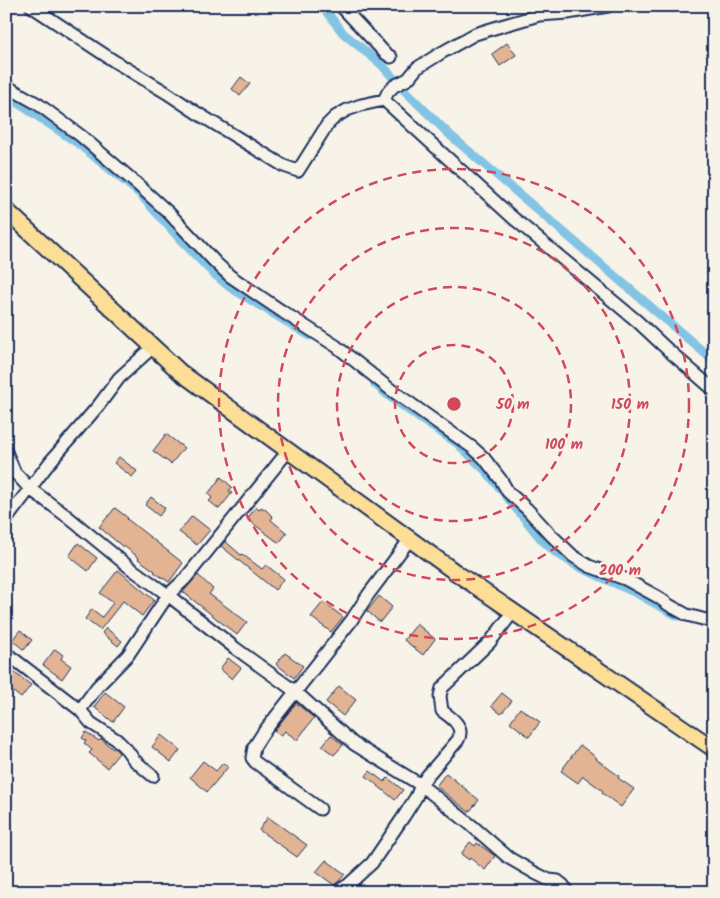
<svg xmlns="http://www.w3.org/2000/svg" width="720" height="898" font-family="Kalam,sans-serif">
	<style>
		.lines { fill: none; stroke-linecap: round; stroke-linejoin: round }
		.canal { stroke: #83c4e4; stroke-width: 9 }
		.building { fill: #e2b493; stroke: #1b2f5e }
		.minor-casing { stroke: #1b2f5e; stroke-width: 15 }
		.major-casing { stroke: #1b2f5e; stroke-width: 19 }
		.minor { stroke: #f7f3e8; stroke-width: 11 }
		.major { stroke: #fdde96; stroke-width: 15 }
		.ring { fill: none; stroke: #d1495b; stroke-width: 2.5; stroke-dasharray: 9 6 }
		.centre { fill: #d1495b; stroke: #f7f3e8; stroke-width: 2.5 }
		.ring-label { font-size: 15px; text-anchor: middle; font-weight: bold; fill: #d1495b; stroke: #f7f3e8; stroke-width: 5; stroke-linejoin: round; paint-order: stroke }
	</style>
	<rect width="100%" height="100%" fill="#f7f3e8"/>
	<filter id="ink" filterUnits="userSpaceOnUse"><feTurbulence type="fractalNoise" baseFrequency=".02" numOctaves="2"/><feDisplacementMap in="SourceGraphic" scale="10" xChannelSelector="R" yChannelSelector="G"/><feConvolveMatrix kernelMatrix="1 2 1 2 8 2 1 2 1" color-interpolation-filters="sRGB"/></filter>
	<g filter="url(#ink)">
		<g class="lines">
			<!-- canal -->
			<path class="canal" d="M322,6L343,33L382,65L402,88L450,135L714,361
				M6,95L79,144L139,193L180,239L213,273L231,288L310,336
				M375,384L388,395L422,420L457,443L486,471L541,539L555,552L577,566L638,594L678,616"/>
		</g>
		<!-- building -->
		<path class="building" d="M507,43L516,55L500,66L492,54Z
			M241,77L250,84L240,96L232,89Z
			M166,434L184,448L171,464L153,451Z
			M119,457L137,471L132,477L114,463Z
			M221,477L232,487L229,491L232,493L219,509L209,501L212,498L208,494Z
			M151,497L165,508L159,516L145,505Z
			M256,507L259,510L261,507L266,510L273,517L271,520L287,533L279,543L247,519Z
			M115,508L128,518L127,519L183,563L169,582L154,572L155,571L138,559L139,558L124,546L123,547L99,527Z
			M192,516L210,530L197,545L179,532Z
			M225,541L241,555L242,554L262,569L266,565L284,579L275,590L221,546Z
			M78,543L97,558L88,571L69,556Z
			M118,570L154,600L142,616L123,601L100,630L85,619L92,609L102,617L113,603L100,593Z
			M198,575L213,589L209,594L247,622L237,635L183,592Z
			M379,596L392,607L380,622L367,611Z
			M323,602L343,617L331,632L311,617Z
			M417,624L435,639L423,655L404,640Z
			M106,628L122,641L118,646L102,633Z
			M20,630L32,640L24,650L12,640Z
			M55,649L63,655L61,659L71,666L62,679L43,665Z
			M285,653L303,666L294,678L276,664Z
			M228,658L241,668L232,679L220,669Z
			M12,671L31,685L21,698L6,686V678Z
			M339,686L356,700L343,716L326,702Z
			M105,692L124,707L113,722L94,707Z
			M502,693L512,701L501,714L491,706Z
			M296,703L314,718L297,740L285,731L281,736L274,731Z
			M520,708L540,722L529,737L510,722Z
			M86,732L99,741L101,739L113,749L114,747L119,753L107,768L89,753L92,750L84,743L86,741L82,738Z
			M161,735L180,750L171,762L152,747Z
			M331,735L343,745L334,755L322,746Z
			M580,745L597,758L596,759L619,776L618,778L634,789L621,807L602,793L603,791L583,776L578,783L561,771Z
			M203,761L216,771L223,763L228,767L207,792L190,777Z
			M370,771L384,782L388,778L403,790L395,800L366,776Z
			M446,773L479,800L469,812L436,786Z
			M268,817L307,845L297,857L259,830Z
			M470,842L475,846L477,843L495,856L485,870L470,858L469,860L461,854Z
			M326,860L345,874L339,881L334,885L316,872Z"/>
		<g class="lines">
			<!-- minor casing -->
			<g class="minor-casing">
				<path id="minor" d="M31,6L114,61L167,93L197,113L284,166L298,171L327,125L335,117L347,110L361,105L384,100L388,92L394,86L408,79L417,68L441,53L475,34L501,26L539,15L568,13L608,6
					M341,6L385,53L391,57
					M6,86L38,104L81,136L137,184L169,213L216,263L230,276L283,312L336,346L390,389L473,448L484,458L501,480L508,492L527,509L551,535L573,556L589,566L625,579L658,597L669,605L687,615L714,622
					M384,100L512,217L637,321L668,350L714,390
					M6,452L15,473L20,478L29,488L68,517L129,567L168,595L235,648L296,692L354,744L421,785L471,825L509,858L535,873L549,880L558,881L563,885L567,892
					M6,520L50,462L99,405L119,378L153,347
					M6,653L80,710L91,723L117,740L127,750L134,760L153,776
					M80,710L97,687L128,655L168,595L185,579L288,451
					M320,809L255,762L252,758L254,747L263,733L351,621L368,595L410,539
					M339,892L341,889L348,885L372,863L404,816L416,797L421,785L427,776L458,740C465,727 452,718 442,711L440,696L442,688L490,642L513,612"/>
			</g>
			<!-- major casing -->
			<g class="major-casing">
				<path id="major" d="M6,210L180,372L455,572L714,749"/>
			</g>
			<!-- minor -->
			<use href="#minor" class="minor"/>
			<!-- major -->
			<use href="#major" class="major"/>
		</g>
	</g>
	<!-- distance rings -->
	<g class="ring">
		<circle cx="454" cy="404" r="59"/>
		<circle cx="454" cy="404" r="117"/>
		<circle cx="454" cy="404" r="176"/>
		<circle cx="454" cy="404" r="235"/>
	</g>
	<circle cx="454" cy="404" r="8" class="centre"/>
	<g class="ring-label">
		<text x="513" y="409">50 m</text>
		<text x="630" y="409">150 m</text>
		<text x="564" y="449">100 m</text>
		<text x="620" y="575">200 m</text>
	</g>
	<!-- margin -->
	<rect width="720" height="898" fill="none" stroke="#f7f3e8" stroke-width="25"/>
	<rect x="12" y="12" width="695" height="873" fill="none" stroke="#1b2f5e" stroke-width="2" filter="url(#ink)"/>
</svg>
